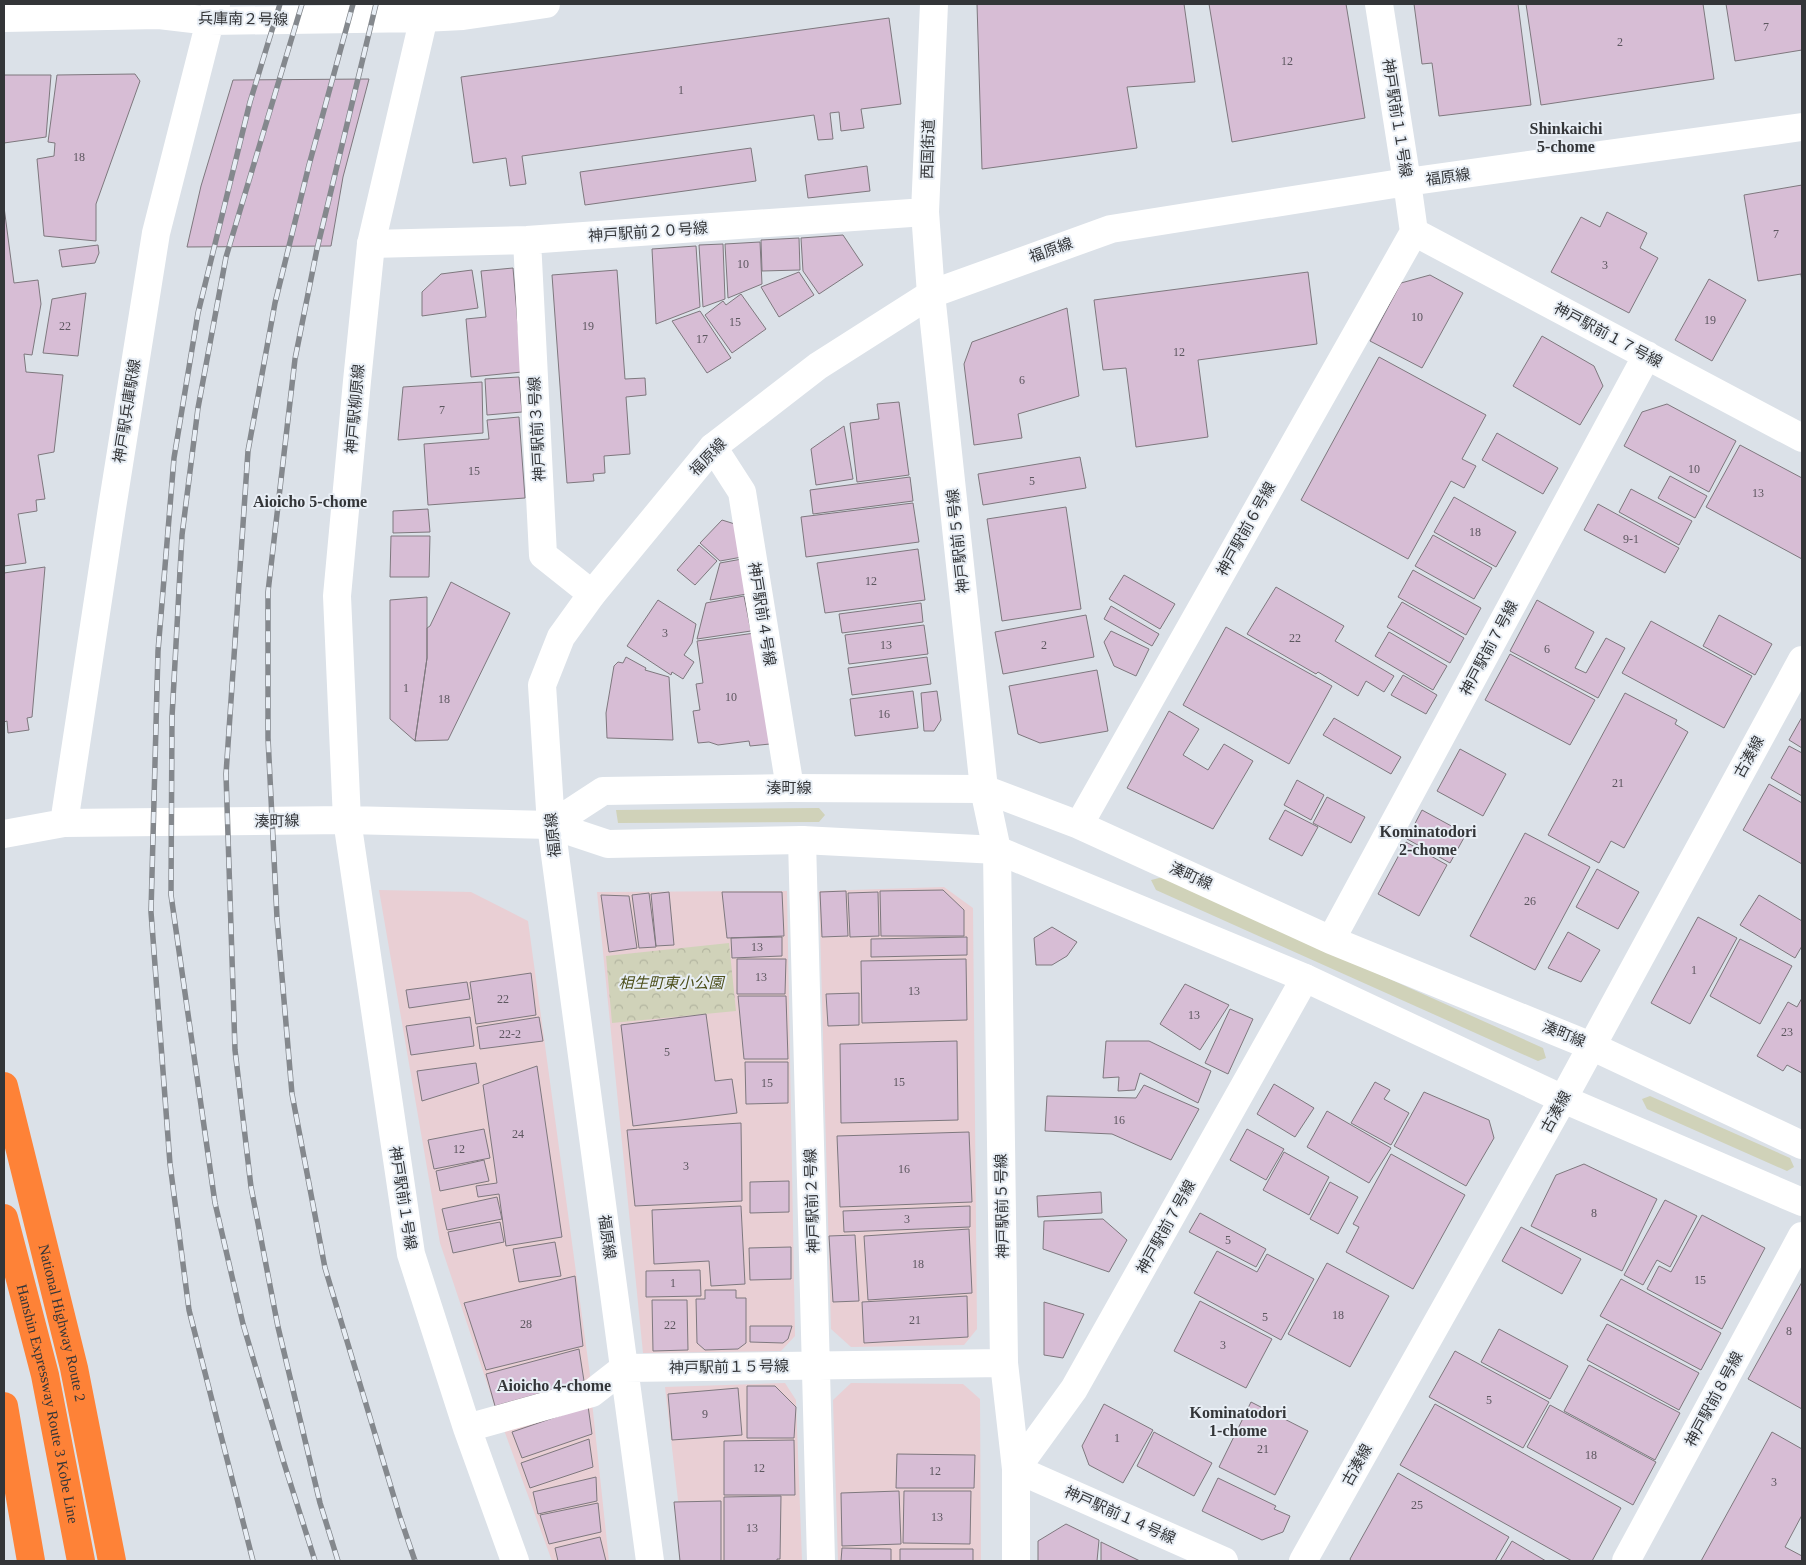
<svg xmlns="http://www.w3.org/2000/svg" width="1806" height="1565" font-family="'Times New Roman','Noto Sans JP',serif">
	<style>
		.commercial { fill: #e9cfd4 }
		.green { fill: #d0d2b9 }
		.forest { fill: url(#forest-crowns) }
		.building { fill: #d7bdd5; stroke: #7e787e }
		.lines { fill: none; stroke-linecap: round; stroke-linejoin: round }
		.street { stroke: #fff; stroke-width: 28 }
		.secondary { stroke: #fff; stroke-width: 28 }
		.highway { stroke: #fe8237; stroke-width: 28 }
		.rail-casing { stroke: #84888d; stroke-width: 5.5 }
		.rail { stroke: #e8eef5; stroke-width: 4; stroke-dasharray: 11; stroke-linecap: butt }
		.labels { text-anchor: middle; dominant-baseline: central; stroke-width: 4; stroke-linejoin: round; paint-order: stroke }
		.number-label { font-size: 12px; fill: #5c575f }
		.street-label { font-size: 15px; fill: #333538; stroke: #e8eef5 }
		.park-label { font-size: 15px; font-style: italic; fill: #4d501c; stroke: #e8eef5 }
		.neighbourhood-label { font-size: 16px; font-weight: bold; fill: #333538; stroke: #e8eef5 }
	</style>
	<defs>
		<pattern id="forest-crowns" width="20" height="18" patternUnits="userSpaceOnUse" patternTransform="scale(1.25)"><rect width="20" height="18" fill="#d0d2b9"/><path d="M2 6a3 3 0 1 1 6 0M12 15a3 3 0 1 1 6 0" fill="none" stroke="#b3b5a0"/></pattern>
	</defs>
	<rect width="100%" height="100%" fill="#dbe1e8"/>
	<!-- commercial -->
	<path class="commercial" d="M944,887L973,908L977,1329L964,1345L851,1347L831,1329L819,891Z
		M379,890L471,892L528,921L591,1382L496,1410L440,1243Z
		M787,891L795,1336L781,1351L643,1353L597,892Z
		M785,1383L796,1400L802,1561H685L665,1387Z
		M851,1383L963,1384L980,1399L981,1561H838L833,1400Z
		M592,1402L609,1561H552L504,1430Z"/>
	<!-- green -->
	<path class="green" d="M819,808L825,815L819,822L618,823L616,810Z
		M1163,877L1543,1048L1546,1058L1538,1061L1156,890L1151,880Z
		M1650,1096L1790,1158L1794,1167L1787,1171L1647,1109L1642,1099Z"/>
	<!-- forest -->
	<path class="forest" d="M729,943L736,1011L612,1023L606,956Z"/>
	<!-- building -->
	<path class="building" d="M977,4H1184L1195,82L1127,87L1137,148L982,169Z
		M1209,4H1346L1365,118L1232,142Z
		M1414,4H1518L1531,105L1439,116L1432,63L1422,64Z
		M1526,4H1703L1714,79L1541,105Z
		M1726,4H1802V50L1735,61Z
		M889,18L901,104L861,109L864,128L841,131L839,112L830,113L833,139L818,140L814,115L522,156L526,184L510,186L506,158L473,163L461,77Z
		M135,74L140,81L96,204V241L44,236L37,159L54,156L55,143L48,142L57,75Z
		M4,75H51L46,137L4,143Z
		M369,79L343,177L331,246L187,247L201,186L233,80Z
		M751,148L756,181L585,205L580,172Z
		M867,166L870,191L808,198L805,175Z
		M1802,185V282L1801,274L1758,281L1744,195Z
		M4,207L14,283L38,280L41,304L32,355L24,354L26,372L63,375L54,452L38,455L45,499L36,500L37,511L18,514L26,563L4,566Z
		M1607,212L1647,233L1640,248L1658,258L1629,313L1551,272L1581,217L1600,227Z
		M843,235L863,265L819,294L803,271L801,238Z
		M799,238L800,270L762,271L761,240Z
		M760,242L762,284L728,298L725,244Z
		M723,244L725,299L703,307L699,245Z
		M98,245L99,253L95,263L62,267L59,250Z
		M696,246L700,307L656,324L652,249Z
		M513,268L522,372L471,377L466,319L486,317L481,271Z
		M472,270L478,308L422,316V292L441,274Z
		M617,270L625,379L645,378L646,395L626,397L630,454L604,456L605,473L593,474L594,481L567,483L552,275Z
		M799,272L814,295L779,317L761,287Z
		M1308,272L1317,344L1198,360L1208,437L1136,447L1126,368L1103,370L1094,300Z
		M1430,275L1463,293L1422,368L1370,341L1401,283Z
		M1709,279L1746,300L1712,361L1675,340Z
		M86,293L78,356L43,353L52,299Z
		M741,294L766,329L732,353L705,315L723,301L726,305Z
		M1067,308L1079,396L1018,414L1022,438L974,445L964,364L972,342Z
		M700,311L731,358L707,373L672,321Z
		M1542,336L1594,366L1603,386L1580,425L1513,386Z
		M1379,357L1486,415L1462,459L1476,466L1464,488L1451,481L1408,559L1301,500Z
		M519,377L522,412L487,415L485,379Z
		M482,382L483,433L398,440L403,387Z
		M899,402L909,475L857,482L850,423L879,419L877,404Z
		M1667,404L1736,441L1709,492L1624,446L1642,412Z
		M519,417L525,498L428,505L424,444L489,439L487,420Z
		M844,426L853,479L816,485L811,449Z
		M1497,433L1558,468L1543,494L1482,460Z
		M1740,445L1802,478V559L1706,507Z
		M1080,457L1086,488L983,505L978,474Z
		M1670,476L1707,496L1695,518L1658,498Z
		M910,477L913,501L813,514L810,490Z
		M1631,489L1692,521L1679,545L1619,512Z
		M1454,497L1516,532L1496,567L1434,532Z
		M913,503L919,542L806,557L801,517Z
		M1598,504L1679,548L1665,573L1584,530Z
		M1066,507L1081,609L1002,621L987,519Z
		M428,509L430,532L393,533V511Z
		M722,520L738,525L742,557L720,561L700,543Z
		M1433,535L1492,568L1474,599L1415,566Z
		M391,536H430L429,577H390Z
		M699,545L717,561L695,585L677,570Z
		M918,549L925,600L825,613L817,563Z
		M742,559L747,594L710,600L720,563Z
		M45,567L32,717L27,718L29,730L8,733L7,721L4,722V573Z
		M1413,570L1481,608L1466,635L1398,597Z
		M1124,575L1175,604L1160,629L1109,599Z
		M451,582L510,613L448,740L415,741L427,658V628L430,626Z
		M1276,587L1344,626L1335,641L1394,676L1384,692L1366,681L1358,696L1318,672L1316,674L1247,634Z
		M744,596L751,631L697,639L706,603Z
		M427,597V658L415,741L390,719V600Z
		M658,600L696,624L692,643L684,655L694,662L683,679L672,672L671,675L627,646Z
		M1537,600L1594,632L1575,668L1586,673L1606,638L1625,648L1598,698L1510,651Z
		M1402,602L1464,638L1450,663L1387,627Z
		M921,603L923,622L842,633L839,614Z
		M1111,606L1159,634L1152,646L1104,619Z
		M1086,615L1094,657L1003,674L995,632Z
		M1719,615L1772,644L1755,675L1703,646Z
		M1651,621L1752,676L1724,728L1622,673Z
		M924,625L928,654L849,664L845,635Z
		M1226,627L1332,686L1289,764L1183,705Z
		M1111,631L1149,649L1136,676L1114,666L1104,642Z
		M1389,632L1447,666L1433,690L1375,656Z
		M755,633L770,744L750,746L749,741L718,745L709,742L698,743L693,711L700,710L696,684L703,683L697,641Z
		M1510,654L1595,700L1570,745L1485,700Z
		M626,657L646,668L645,670L669,677L673,740L607,738L606,713L614,666L618,662L623,663Z
		M927,657L931,684L852,695L848,668Z
		M1097,670L1108,731L1040,743L1018,734L1009,686Z
		M1403,675L1437,695L1426,714L1391,695Z
		M913,691L918,728L855,736L850,699Z
		M937,691L941,720L934,731H924L921,693Z
		M1625,693L1677,720L1675,724L1688,732L1624,848L1611,841L1599,863L1548,835Z
		M1169,711L1199,729L1183,755L1208,770L1224,744L1253,761L1213,829L1127,788Z
		M1802,717V748L1789,740Z
		M1334,718L1401,757L1391,774L1323,735Z
		M1789,746L1802,753V796L1771,778Z
		M1460,749L1506,774L1483,816L1437,791Z
		M1297,780L1324,795L1311,820L1284,805Z
		M1769,784L1802,803V864L1743,830Z
		M1327,797L1365,817L1351,843L1313,823Z
		M1285,810L1318,827L1302,856L1269,839Z
		M1422,810L1466,834L1450,863L1407,839Z
		M1525,833L1590,867L1535,970L1470,936Z
		M1406,842L1447,865L1419,916L1378,894Z
		M1597,869L1639,892L1618,929L1576,907Z
		M943,890L964,910V936H881L880,891Z
		M846,891L848,936L822,937L820,892Z
		M669,892L674,945L656,946L651,894Z
		M722,892H782L784,936L727,938Z
		M878,892L879,936L850,937L848,893Z
		M649,893L656,947L639,948L632,895Z
		M601,895L629,896L637,948L609,952Z
		M1759,895L1802,921V946L1795,958L1740,925Z
		M1698,917L1737,938L1690,1024L1651,1003Z
		M1052,927L1077,942L1067,956L1052,965H1036L1034,938Z
		M1568,932L1600,950L1581,982L1548,968Z
		M782,937V956L732,958L731,938Z
		M967,937V955L871,957V939Z
		M1740,939L1792,966L1760,1024L1710,996Z
		M737,959H786L785,994H737Z
		M966,959L967,1020L862,1023L861,961Z
		M531,973L536,1015L476,1024L470,982Z
		M467,982L470,999L409,1008L406,990Z
		M1185,984L1229,1005L1200,1050L1160,1024Z
		M859,993V1025L828,1026L826,994Z
		M738,996H786L788,1059H744Z
		M1802,998V1073L1787,1065L1783,1071L1757,1056L1788,1002L1797,1007Z
		M1230,1009L1253,1019L1228,1074L1205,1063Z
		M706,1014L715,1081L732,1079L737,1113L633,1126L621,1025Z
		M470,1017L474,1046L411,1055L406,1026Z
		M539,1017L543,1041L480,1049L477,1027Z
		M957,1041L958,1120L841,1123L840,1044Z
		M1106,1041H1149L1211,1071L1198,1103L1140,1073L1135,1090L1118,1091L1119,1077L1103,1078Z
		M745,1062H788V1103L746,1104Z
		M476,1063L479,1083L422,1101L417,1071Z
		M537,1066L562,1237L506,1246L499,1194L478,1197L476,1186L497,1183L483,1085Z
		M1375,1082L1390,1090L1384,1099L1409,1113L1391,1145L1351,1123Z
		M1274,1084L1314,1108L1295,1137L1257,1114Z
		M1144,1085L1199,1109L1171,1160L1112,1134L1045,1131L1047,1096L1136,1098Z
		M1424,1092L1489,1120L1494,1138L1466,1186L1394,1146Z
		M1327,1111L1391,1148L1369,1183L1307,1147Z
		M741,1123L742,1201L635,1206L627,1130Z
		M484,1129L490,1158L434,1169L428,1140Z
		M1247,1129L1284,1149L1266,1180L1230,1160Z
		M969,1132L972,1202L840,1207L837,1136Z
		M1284,1152L1329,1177L1309,1215L1263,1190Z
		M1391,1154L1465,1195L1413,1289L1346,1252L1359,1227L1353,1224Z
		M484,1160L489,1181L440,1191L436,1171Z
		M1584,1164L1657,1199L1622,1271L1531,1226L1556,1175Z
		M789,1181V1212L750,1213V1182Z
		M1330,1182L1358,1197L1338,1234L1310,1219Z
		M1101,1192L1102,1213L1038,1217L1037,1196Z
		M497,1197L502,1219L447,1230L442,1209Z
		M1665,1200L1697,1216L1670,1267L1657,1260L1643,1285L1624,1275Z
		M741,1206L745,1284L711,1286L709,1261L654,1264L652,1210Z
		M970,1206V1227L844,1232L843,1211Z
		M1200,1213L1266,1249L1256,1267L1189,1232Z
		M1702,1215L1765,1248L1722,1329L1647,1289L1659,1266L1671,1272Z
		M1103,1219L1127,1240L1109,1272L1043,1249L1044,1221Z
		M500,1222L504,1242L453,1253L448,1232Z
		M1521,1227L1581,1259L1562,1294L1502,1261Z
		M969,1229L972,1293L868,1300L864,1236Z
		M855,1235L859,1301L833,1302L829,1236Z
		M555,1242L561,1276L519,1282L513,1249Z
		M791,1247V1279L750,1280L749,1248Z
		M1217,1251L1257,1272L1267,1254L1314,1279L1281,1340L1194,1293Z
		M1327,1263L1389,1296L1350,1367L1288,1334Z
		M700,1270L701,1296L646,1297V1271Z
		M575,1276L583,1346L486,1370L464,1303Z
		M1621,1279L1721,1333L1701,1370L1600,1316Z
		M1802,1282V1409L1748,1379Z
		M705,1290H736V1298H746V1343L738,1349L705,1350L697,1343L696,1299H705Z
		M967,1296L968,1337L864,1343L862,1302Z
		M652,1300H687L688,1350L653,1351Z
		M1200,1301L1272,1339L1246,1388L1174,1351Z
		M1044,1302L1084,1314L1063,1358L1044,1355Z
		M1607,1324L1699,1373L1679,1410L1587,1360Z
		M750,1326H792L788,1339L783,1343L750,1342Z
		M1499,1329L1568,1366L1550,1399L1481,1362Z
		M579,1349L584,1381L495,1406L486,1374Z
		M1455,1351L1549,1402L1523,1448L1429,1397Z
		M1589,1365L1680,1413L1655,1460L1564,1411Z
		M747,1386H775L796,1407L794,1438H747Z
		M738,1388L742,1435L672,1440L668,1394Z
		M1251,1402L1308,1431L1275,1495L1219,1467Z
		M1104,1404L1153,1430L1123,1483L1089,1465L1082,1446Z
		M1435,1404L1621,1508L1592,1561H1572L1400,1465Z
		M1550,1405L1656,1462L1633,1505L1527,1447Z
		M588,1406L592,1434L522,1458L512,1432Z
		M1154,1432L1212,1463L1194,1496L1137,1466Z
		M1772,1432L1802,1449V1515L1785,1547L1802,1556V1561H1701Z
		M589,1439L593,1467L530,1488L521,1463Z
		M794,1440L795,1495H724V1441Z
		M897,1454L975,1455L974,1488H896Z
		M1398,1473L1509,1537L1495,1561H1351L1350,1559Z
		M596,1477L597,1501L538,1514L533,1492Z
		M1218,1478L1276,1506L1274,1509L1290,1516L1283,1532L1262,1540L1202,1511Z
		M899,1491L901,1544L842,1546L841,1493Z
		M904,1491H971L970,1544L903,1543Z
		M781,1496L780,1559H777V1561H724V1497Z
		M721,1501V1561H680L674,1502Z
		M598,1503L601,1532L549,1544L540,1515Z
		M1066,1524L1099,1540L1097,1561H1038V1541Z
		M600,1537L606,1561H558L555,1548Z
		M1512,1541L1546,1561H1500Z
		M1101,1542L1140,1561H1101Z
		M842,1548L891,1549V1561H841Z
		M900,1549H973V1561H900Z"/>
	<g class="lines">
		<!-- street -->
		<path class="street" d="M934,4L925,212L931,294L984,789L997,850L1004,1363L1016,1469V1561
			M423,18L463,16L546,4
			M527,240L543,555L592,594
			M371,244L527,240L925,212
			M713,447L742,492L790,788
			M347,820L411,1254L467,1428L515,1561
			M551,825L650,1561
			M802,840L821,1561
			M467,1428L592,1393L624,1368L1004,1363
			M1016,1469L1074,1389L1305,978
			M1303,1561L1563,1099L1802,660
			M1626,1561L1802,1236"/>
		<!-- secondary -->
		<path class="secondary" d="M1379,4L1407,182L1414,232
			M4,18L159,15L210,21L423,18
			M1414,232L1802,438
			M347,820L337,596L357,381L371,244L427,4
			M64,823L112,508L156,233L210,21L216,4
			M551,825L542,685L561,637L592,594L713,447L818,366L931,294L1111,229L1407,182L1802,127
			M551,825L603,791L790,788L984,789L1079,825L1331,940L1591,1046L1802,1145
			M1079,825L1414,232
			M4,834L64,823L347,820L551,825L608,844L802,840L997,850L1305,978L1563,1099L1802,1202
			M1331,940L1647,355
			M1016,1469L1224,1561"/>
		<!-- highway -->
		<g class="highway">
			<path id="s1" d="M4,1086L74,1368L112,1561"/>
			<path id="s2" d="M4,1218L45,1375L81,1561"/>
			<path d="M4,1406L31,1561"/>
		</g>
		<!-- rail casing -->
		<g class="rail-casing">
			<path id="rail" d="M302,4L226,257L198,408L182,535L172,717L171,895L215,1203L243,1324L283,1460L315,1561
				M376,4L317,249L295,359L268,592V738L277,918L292,1094L325,1268L400,1517L415,1561
				M253,1561L189,1310L170,1164L151,912L158,651L174,458L198,313L250,102L280,4
				M338,1561L320,1503L278,1327L251,1187L235,1050L226,774L248,451L275,303L309,165L353,4"/>
		</g>
		<!-- rail -->
		<use href="#rail" class="rail"/>
	</g>
	<g class="labels">
		<!-- number labels -->
		<g class="number-label">
			<text x="1766" y="27">7</text>
			<text x="1620" y="42">2</text>
			<text x="1287" y="61">12</text>
			<text x="681" y="90">1</text>
			<text x="79" y="157">18</text>
			<text x="1776" y="234">7</text>
			<text x="743" y="264">10</text>
			<text x="1605" y="265">3</text>
			<text x="1417" y="317">10</text>
			<text x="1710" y="320">19</text>
			<text x="735" y="322">15</text>
			<text x="65" y="326">22</text>
			<text x="588" y="326">19</text>
			<text x="702" y="339">17</text>
			<text x="1179" y="352">12</text>
			<text x="1022" y="380">6</text>
			<text x="442" y="410">7</text>
			<text x="1694" y="469">10</text>
			<text x="474" y="471">15</text>
			<text x="1032" y="481">5</text>
			<text x="1758" y="493">13</text>
			<text x="1475" y="532">18</text>
			<text x="1631" y="539">9-1</text>
			<text x="871" y="581">12</text>
			<text x="665" y="633">3</text>
			<text x="1295" y="638">22</text>
			<text x="886" y="645">13</text>
			<text x="1044" y="645">2</text>
			<text x="1547" y="649">6</text>
			<text x="406" y="688">1</text>
			<text x="731" y="697">10</text>
			<text x="444" y="699">18</text>
			<text x="884" y="714">16</text>
			<text x="1618" y="783">21</text>
			<text x="1530" y="901">26</text>
			<text x="757" y="947">13</text>
			<text x="1694" y="970">1</text>
			<text x="761" y="977">13</text>
			<text x="914" y="991">13</text>
			<text x="503" y="999">22</text>
			<text x="1194" y="1015">13</text>
			<text x="1787" y="1032">23</text>
			<text x="510" y="1034">22-2</text>
			<text x="667" y="1052">5</text>
			<text x="899" y="1082">15</text>
			<text x="767" y="1083">15</text>
			<text x="1119" y="1120">16</text>
			<text x="518" y="1134">24</text>
			<text x="459" y="1149">12</text>
			<text x="686" y="1166">3</text>
			<text x="904" y="1169">16</text>
			<text x="1594" y="1213">8</text>
			<text x="907" y="1219">3</text>
			<text x="1228" y="1240">5</text>
			<text x="918" y="1264">18</text>
			<text x="1700" y="1280">15</text>
			<text x="673" y="1283">1</text>
			<text x="1338" y="1315">18</text>
			<text x="1265" y="1317">5</text>
			<text x="915" y="1320">21</text>
			<text x="526" y="1324">28</text>
			<text x="670" y="1325">22</text>
			<text x="1789" y="1331">8</text>
			<text x="1223" y="1345">3</text>
			<text x="1489" y="1400">5</text>
			<text x="705" y="1414">9</text>
			<text x="1117" y="1438">1</text>
			<text x="1263" y="1449">21</text>
			<text x="1591" y="1455">18</text>
			<text x="759" y="1468">12</text>
			<text x="935" y="1471">12</text>
			<text x="1774" y="1482">3</text>
			<text x="1417" y="1505">25</text>
			<text x="937" y="1517">13</text>
			<text x="752" y="1528">13</text>
		</g>
		<!-- street labels -->
		<g class="street-label">
			<text transform="translate(243 19) rotate(1)">兵庫南２号線</text>
			<text transform="translate(1397 118) rotate(81)">神戸駅前１１号線</text>
			<text transform="translate(928 149) rotate(-88)">西国街道</text>
			<text transform="translate(1448 177) rotate(-8)">福原線</text>
			<text transform="translate(648 232) rotate(-4)">神戸駅前２０号線</text>
			<text transform="translate(1051 250) rotate(-20)">福原線</text>
			<text transform="translate(1608 335) rotate(28)">神戸駅前１７号線</text>
			<text transform="translate(355 409) rotate(-85)">神戸駅柳原線</text>
			<text transform="translate(127 411) rotate(-81)">神戸駅兵庫駅線</text>
			<text transform="translate(537 429) rotate(-93)">神戸駅前３号線</text>
			<text transform="translate(708 457) rotate(-46)">福原線</text>
			<text transform="translate(1246 529) rotate(-61)">神戸駅前６号線</text>
			<text transform="translate(958 541) rotate(-96)">神戸駅前５号線</text>
			<text transform="translate(762 614) rotate(81)">神戸駅前４号線</text>
			<text transform="translate(1489 648) rotate(-62)">神戸駅前７号線</text>
			<text transform="translate(1749 757) rotate(-61)">古湊線</text>
			<text x="789" y="788">湊町線</text>
			<text transform="translate(277 821) rotate(-1)">湊町線</text>
			<text transform="translate(553 835) rotate(-96)">福原線</text>
			<text transform="translate(1191 876) rotate(24)">湊町線</text>
			<text transform="translate(1564 1034) rotate(22)">湊町線</text>
			<text transform="translate(1556 1112) rotate(-61)">古湊線</text>
			<text transform="translate(403 1198) rotate(81)">神戸駅前１号線</text>
			<text transform="translate(812 1201) rotate(-92)">神戸駅前２号線</text>
			<text transform="translate(1002 1206) rotate(-91)">神戸駅前５号線</text>
			<text transform="translate(1166 1227) rotate(-61)">神戸駅前７号線</text>
			<text transform="translate(607 1237) rotate(82)">福原線</text>
			<text stroke="none"><textPath href="#s1" startOffset="244">National Highway Route 2</textPath></text>
			<text transform="translate(729 1367) rotate(-1)">神戸駅前１５号線</text>
			<text transform="translate(1714 1399) rotate(-62)">神戸駅前８号線</text>
			<text stroke="none"><textPath href="#s2" startOffset="191">Hanshin Expressway Route 3 Kobe Line</textPath></text>
			<text transform="translate(1357 1465) rotate(-61)">古湊線</text>
			<text transform="translate(1120 1515) rotate(24)">神戸駅前１４号線</text>
		</g>
		<!-- park labels -->
		<g class="park-label">
			<text x="671" y="983">相生町東小公園</text>
		</g>
		<!-- neighbourhood labels -->
		<g class="neighbourhood-label">
			<text x="1566" y="128">Shinkaichi<tspan x="1566" dy="18">5-chome</tspan></text>
			<text x="310" y="501">Aioicho 5-chome</text>
			<text x="1428" y="831">Kominatodori<tspan x="1428" dy="18">2-chome</tspan></text>
			<text x="554" y="1385">Aioicho 4-chome</text>
			<text x="1238" y="1412">Kominatodori<tspan x="1238" dy="18">1-chome</tspan></text>
		</g>
	</g>
	<!-- border -->
	<rect width="1806" height="1565" fill="none" stroke="#333538" stroke-width="10"/>
</svg>
